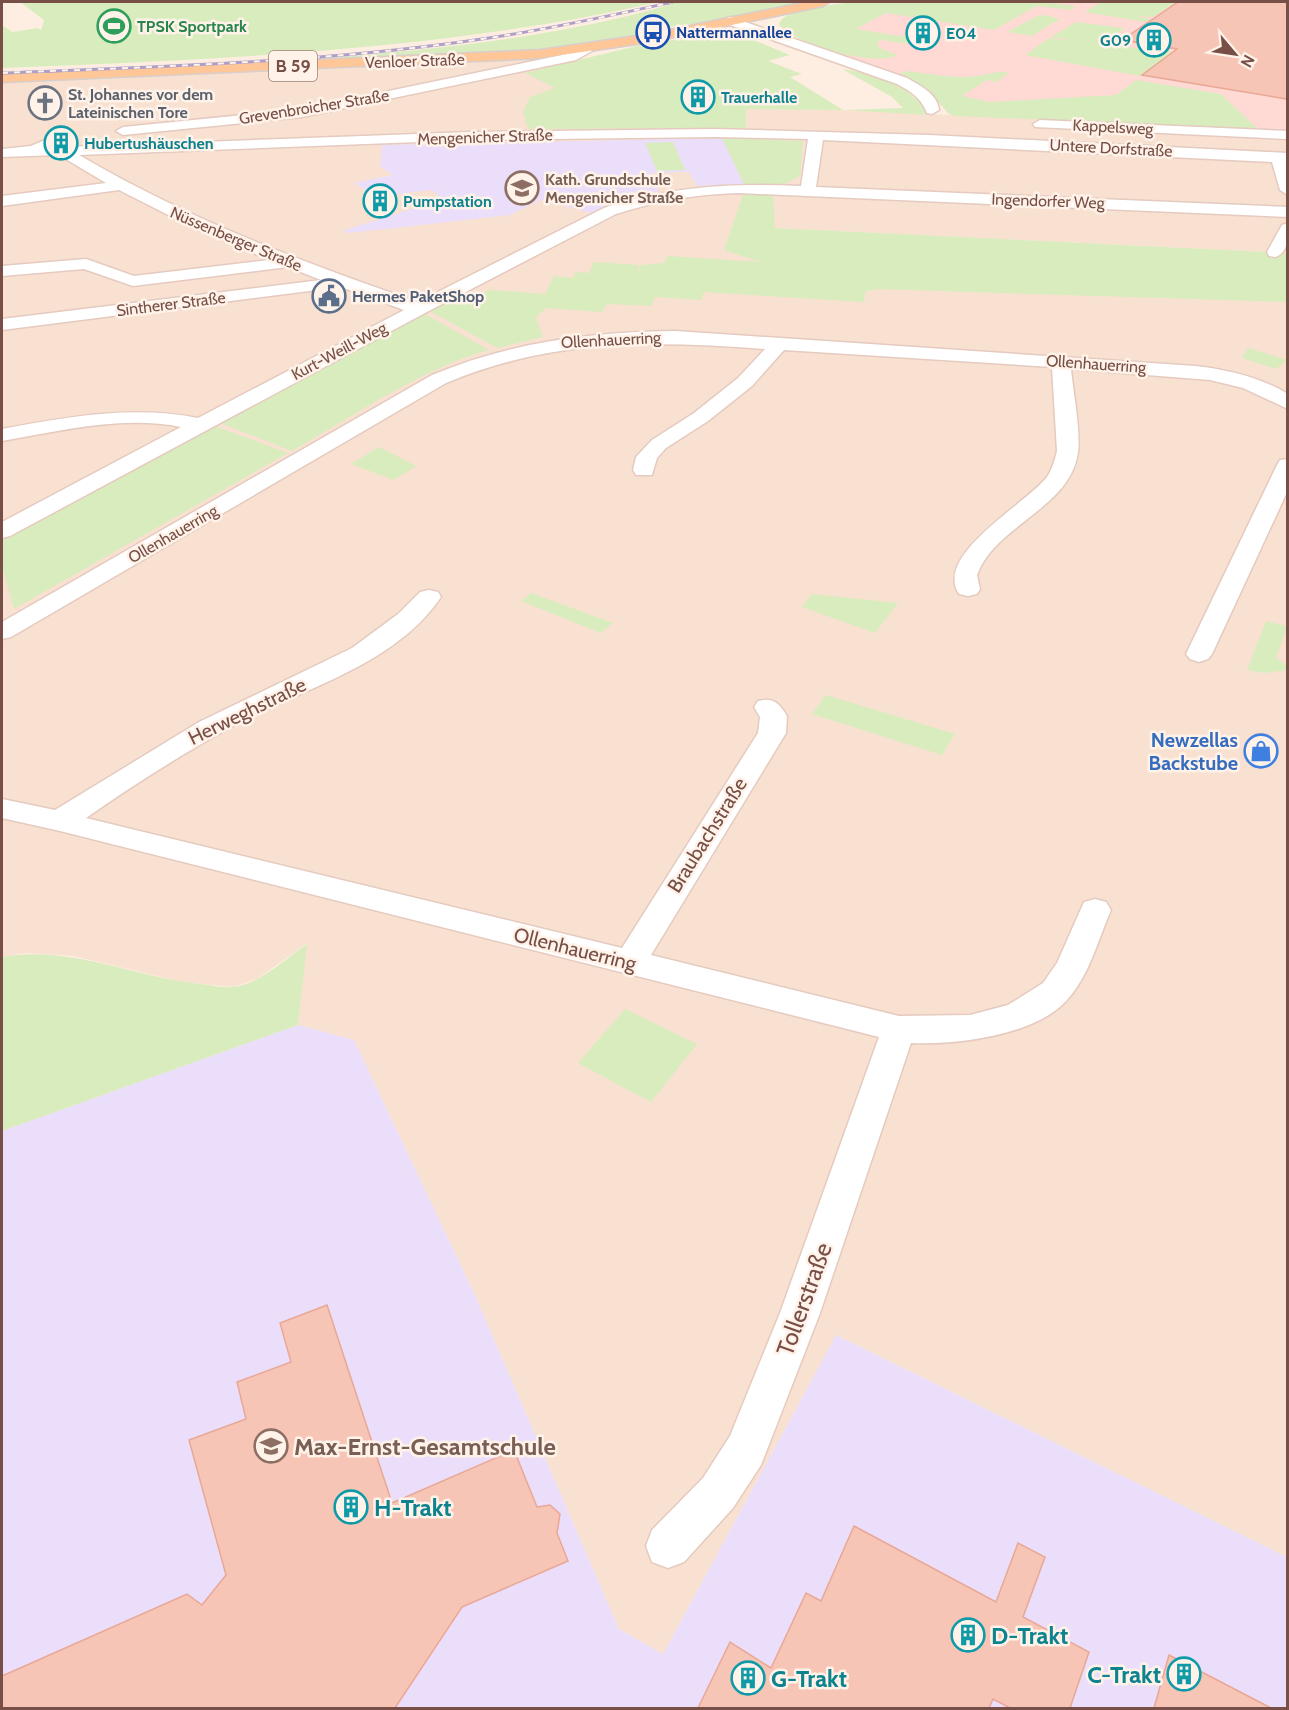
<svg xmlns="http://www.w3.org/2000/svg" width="1289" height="1710" font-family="Cabin,sans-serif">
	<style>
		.residential { fill: #f8e1d1 }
		.commercial { fill: #ffd9d4 }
		.education { fill: #ebdefa }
		.green { fill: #d9ecbe }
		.building { fill: #f6c5b6; stroke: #e9a795; stroke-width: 1.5 }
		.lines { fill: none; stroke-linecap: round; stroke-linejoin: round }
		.minor-casing { stroke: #e5cabf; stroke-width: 3 }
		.major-casing { stroke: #d9cecb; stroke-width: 3 }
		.minor { fill: #fff; fill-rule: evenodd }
		.major { fill: #ffc797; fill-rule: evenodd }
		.rail-casing { stroke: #ae9fc8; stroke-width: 3 }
		.rail { stroke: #fff2e9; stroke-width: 2; stroke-dasharray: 6; stroke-linecap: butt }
		.labels { text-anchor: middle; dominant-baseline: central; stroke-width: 5; stroke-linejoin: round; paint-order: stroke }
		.far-leisure-label { font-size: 16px; font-weight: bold; fill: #27864d; stroke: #fff2e9; text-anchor: start }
		.far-transit-label { font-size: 16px; font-weight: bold; fill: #164399; stroke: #fff2e9; text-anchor: start }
		.far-culture-label { font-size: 16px; font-weight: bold; fill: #0d838f; stroke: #fff2e9; text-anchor: start }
		.far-street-label { font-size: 16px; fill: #774f46; stroke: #fff2e9 }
		.far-worship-label { font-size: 16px; font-weight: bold; fill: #5b616d; stroke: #fff2e9; text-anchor: start }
		.far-education-label { font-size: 16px; font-weight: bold; fill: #785e54; stroke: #fff2e9; text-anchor: start }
		.far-service-label { font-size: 16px; font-weight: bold; fill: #4e5e75; stroke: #fff2e9; text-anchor: start }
		.shield { fill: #fff2e9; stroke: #a08077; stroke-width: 1.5 }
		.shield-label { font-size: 18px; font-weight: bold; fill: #774f46 }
		.street-label { font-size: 20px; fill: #774f46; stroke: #fff2e9 }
		.shop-label { font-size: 20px; font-weight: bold; fill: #366cbe; stroke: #fff2e9; text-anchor: end }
		.near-street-label { font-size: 24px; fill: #774f46; stroke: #fff2e9 }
		.near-education-label { font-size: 24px; font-weight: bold; fill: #785e54; stroke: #fff2e9; text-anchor: start }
		.near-culture-label { font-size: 24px; font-weight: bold; fill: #0d838f; stroke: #fff2e9; text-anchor: start }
	</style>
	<rect width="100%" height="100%" fill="#feeee1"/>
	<!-- residential -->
	<path class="residential" d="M543,58L548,60L531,65L541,70L526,73L555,88L605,128H746V109L843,110L1287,131V253L774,228L745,192L724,250L1161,296L1287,302V1557L836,1335L663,1654L619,1629L474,1293L354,1040L298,1025L306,944L257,979L233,987L182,982L74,956L26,953L2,957V82Z"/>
	<!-- commercial -->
	<path class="commercial" d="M881,2H1287V131L956,116L949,114L934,97L902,76L810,42L788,33L779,25Z"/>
	<!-- education -->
	<path class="education" d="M722,138L744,184L697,186L689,172L651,173L659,191L592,213L540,200L510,215L349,233L342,231L444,199L431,190L397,194L384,185L365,190L354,183L393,175L380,166L382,145Z
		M298,1025L354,1040L474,1293L619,1629L663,1654L836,1335L1287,1557V1708H2V1131Z"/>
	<!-- green -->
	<path class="green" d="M20,2H659C440,51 225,59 2,68V25L12,32L38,28L41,30L44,20Z
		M679,2H806L721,20L669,27L626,40L575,47L512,53L192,68C354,55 523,49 679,2Z
		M851,2H1043L1076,6L1070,10L1037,6L994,30L886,13L856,29L925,40L916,45L882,40L878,42V47L897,55C875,68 793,44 779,24C784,8 834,5 851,2Z
		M1101,2H1176L1153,17L1137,16L1150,19L1145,22L1085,12Z
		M1045,15L1060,19L1032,36L1007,32L1037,16Z
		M1076,22L1123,28L1124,29C1101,45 1078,41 1051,37Z
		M708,36L751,39L790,55L768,61L802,74L790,77L843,110L903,108L892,97L842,69C872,73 914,86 928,115L843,110L746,109V128L528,129L523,112L530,97L555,88L525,73L653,42Z
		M1049,38C1073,42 1099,38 1121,42L1117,46L1173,52L1140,76L1025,55Z
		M909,71C931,74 955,79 977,76C990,75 995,70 1009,73L996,82L987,80L962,96L990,102L1116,95L1136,80L1221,94L1258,129L956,116L949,114L934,97L900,73Z
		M722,138L803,141L800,176L785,184H744Z
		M673,142L685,170L657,171L645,143Z
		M744,192L773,193L775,228L1287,253V302L878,289L866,291L864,302L704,292L701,300L655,297L651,306L607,304L602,312L546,308L536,317L543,337L497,348L430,311L450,301L468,300L489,290L545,294L554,276L573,278L575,272L589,273L594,262L639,265L636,276L641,265L665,263L667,256L760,262L724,250Z
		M425,314L489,350C424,367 352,417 292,451L220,423Z
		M1248,348L1287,360L1276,369L1242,358Z
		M215,426L288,453L14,609L2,566V540Z
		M379,447L416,466L394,480L351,464Z
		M531,593L613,623L601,633L521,601Z
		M812,594L898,603L875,633L802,607Z
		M1266,621L1287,626L1276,658L1287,666V670L1264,673L1247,670Z
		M826,695L955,734L942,755L812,714Z
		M307,944L298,1025L2,1131V957C70,945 133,977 200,984C210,985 222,988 232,987C259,985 285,959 307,944Z
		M625,1009L697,1044L651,1102L578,1063Z"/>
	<!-- building -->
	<path class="building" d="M1178,2H1287V99L1142,75L1177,49L1122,40Z
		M327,1305L392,1503L514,1450L537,1507L550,1505L560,1514L557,1533L568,1561L462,1607L395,1708H2V1676L187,1594L202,1605L226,1575L189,1440L246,1419L237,1382L291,1362L280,1323Z
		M854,1526L996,1602L1018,1543L1045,1557L1023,1617L1089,1652L1070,1708H1010L993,1699L989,1708H698L730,1642L771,1668L806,1593L821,1601Z
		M1169,1655L1271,1708H1154Z"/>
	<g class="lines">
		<!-- minor casing -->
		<g class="minor-casing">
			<path id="minor" d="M731,17L907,78C919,85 938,94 939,110L932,114L927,113C921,98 912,92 897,84L727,24V18Z
				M584,45L592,51L576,60L302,117L123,135L116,131L123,127L302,109L567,54Z
				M1040,120L1288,131V139L1035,127L1033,124Z
				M715,129L930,135L1288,153V195L1280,190L1272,162L823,140L816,187L1288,207V217L738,193C696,194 656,201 616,214L425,313L10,536L2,538V522L181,427C123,415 60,431 2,441V429C67,417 132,405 198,418L404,310L341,287L2,330V319L321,280L288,267L133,286L84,269L2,276V266L86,259L134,276L269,260L186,224L119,190L2,206V196L106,183L59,155L2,157V149L31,146L52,137L59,141L53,146L62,147L471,132ZM715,137L808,139L801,186C732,183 670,186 604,208L418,302C301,262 186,218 79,155L471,140Z
				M1288,223C1288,236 1289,253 1275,257L1269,256L1267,252L1282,225Z
				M675,331L1196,366C1228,370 1260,377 1288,394V409L1243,388L1210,380L1071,369C1073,391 1081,431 1078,452C1071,508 995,525 977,575L980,589L977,594L968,596L959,594C933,555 1026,504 1047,477C1052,470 1055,459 1057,451L1052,367L784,350L752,386L708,421L666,448L657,458L652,475H636L633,470L636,457L652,440L694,413L738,378L765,349C651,341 553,338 446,383L11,637L2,639V622L432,375C511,342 590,332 675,331Z
				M1288,459V490L1212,654L1208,659L1199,662L1190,659L1186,654L1277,465L1280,460Z
				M429,590L438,592L441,597C395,665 306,687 237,724C185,752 135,784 86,818L622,948L758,733L760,717L754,707L758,701C773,697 779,703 787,716L786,733L651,955L899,1016L970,1015L1008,1005L1043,983L1057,963L1084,902L1095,899L1106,902L1111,910C1098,940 1089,976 1067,1000C1035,1036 956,1045 911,1043L820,1313L761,1465L733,1508L684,1562L668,1568L652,1562L646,1546L652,1530L703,1478L730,1436L780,1313L879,1037L60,831L2,818V799L55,810L199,722L352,648L398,614L420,592Z"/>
		</g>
		<!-- major casing -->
		<g class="major-casing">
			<path id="major" d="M807,2H829L823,6L650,42L541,58L2,82V74L541,50L650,34Z"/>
		</g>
		<!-- minor -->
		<use href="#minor" class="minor"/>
		<!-- major -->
		<use href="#major" class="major"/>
		<!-- rail casing -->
		<g class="rail-casing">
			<path id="rail" d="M2,73C171,66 341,62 508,35C564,26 618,14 673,2"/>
		</g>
		<!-- rail -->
		<use href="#rail" class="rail"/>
	</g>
	<!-- icons -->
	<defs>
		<g id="stadium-ring" transform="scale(1.725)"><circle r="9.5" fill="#fff2e9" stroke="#2e9e5b" stroke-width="1.5"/><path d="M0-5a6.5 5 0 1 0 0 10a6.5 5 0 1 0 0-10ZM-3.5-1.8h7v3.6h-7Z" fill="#2e9e5b"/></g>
		<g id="bus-ring" transform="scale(1.725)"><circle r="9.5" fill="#fff2e9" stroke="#1a4fb4" stroke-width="1.5"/><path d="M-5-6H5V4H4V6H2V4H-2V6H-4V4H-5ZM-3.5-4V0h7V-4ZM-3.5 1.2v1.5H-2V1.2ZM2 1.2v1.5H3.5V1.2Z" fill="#1a4fb4"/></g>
		<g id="building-ring" transform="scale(1.725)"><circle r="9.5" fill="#fff2e9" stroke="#0f9aa8" stroke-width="1.5"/><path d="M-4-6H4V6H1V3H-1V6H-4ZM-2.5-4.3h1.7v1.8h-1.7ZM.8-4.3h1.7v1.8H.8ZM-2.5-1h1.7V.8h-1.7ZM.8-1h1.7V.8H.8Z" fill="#0f9aa8"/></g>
		<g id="church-ring" transform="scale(1.725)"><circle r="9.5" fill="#fff2e9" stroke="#6b7280" stroke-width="1.5"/><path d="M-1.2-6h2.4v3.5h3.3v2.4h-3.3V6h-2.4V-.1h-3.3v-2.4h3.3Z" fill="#6b7280"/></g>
		<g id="school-ring" transform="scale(1.725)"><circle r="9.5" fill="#fff2e9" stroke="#8d6e63" stroke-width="1.5"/><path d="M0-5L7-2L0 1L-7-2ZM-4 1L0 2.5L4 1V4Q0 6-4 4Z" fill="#8d6e63"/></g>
		<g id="civic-ring" transform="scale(1.725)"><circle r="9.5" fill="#fff2e9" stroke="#5c6f8a" stroke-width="1.5"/><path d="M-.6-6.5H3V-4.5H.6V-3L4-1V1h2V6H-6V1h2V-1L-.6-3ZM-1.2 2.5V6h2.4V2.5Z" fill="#5c6f8a"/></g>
		<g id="shop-ring" transform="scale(1.725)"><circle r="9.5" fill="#fff2e9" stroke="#3f7fe0" stroke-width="1.5"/><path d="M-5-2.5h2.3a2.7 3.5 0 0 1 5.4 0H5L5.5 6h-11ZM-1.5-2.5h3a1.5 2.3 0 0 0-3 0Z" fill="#3f7fe0"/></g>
	</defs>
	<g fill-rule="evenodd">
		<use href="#stadium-ring" x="114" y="26"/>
		<use href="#bus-ring" x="653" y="32"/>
		<use href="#building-ring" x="923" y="33"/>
		<use href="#building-ring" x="1154" y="40"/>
		<use href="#building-ring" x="698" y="97"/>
		<use href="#church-ring" x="45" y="103"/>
		<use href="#building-ring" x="61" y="143"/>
		<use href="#school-ring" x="522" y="188"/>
		<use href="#building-ring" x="380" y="201"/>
		<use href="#civic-ring" x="329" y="296"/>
		<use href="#shop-ring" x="1261" y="751"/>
		<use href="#school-ring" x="271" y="1446"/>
		<use href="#building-ring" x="351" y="1507"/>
		<use href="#building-ring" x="968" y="1635"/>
		<use href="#building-ring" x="1184" y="1674"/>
		<use href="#building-ring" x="748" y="1678"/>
	</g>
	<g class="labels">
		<!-- far-leisure labels -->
		<g class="far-leisure-label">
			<text x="137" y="26">TPSK Sportpark</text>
		</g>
		<!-- far-transit labels -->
		<g class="far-transit-label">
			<text x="676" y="32">Nattermannallee</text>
		</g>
		<!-- far-culture labels -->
		<g class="far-culture-label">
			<text x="946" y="33">E04</text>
			<text x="1131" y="40" text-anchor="end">G09</text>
			<text x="721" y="97">Trauerhalle</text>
			<text x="84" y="143">Hubertushäuschen</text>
			<text x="403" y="201">Pumpstation</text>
		</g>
		<!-- far-street labels -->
		<g class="far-street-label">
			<text transform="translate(415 61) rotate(-2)">Venloer Straße</text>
			<text transform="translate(314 107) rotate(-9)">Grevenbroicher Straße</text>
			<text transform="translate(1113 127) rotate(3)">Kappelsweg</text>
			<text transform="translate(485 137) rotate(-2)">Mengenicher Straße</text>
			<text transform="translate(1111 148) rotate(3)">Untere Dorfstraße</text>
			<text transform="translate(1048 201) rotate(2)">Ingendorfer Weg</text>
			<text transform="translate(236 239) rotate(23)">Nüssenberger Straße</text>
			<text transform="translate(171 304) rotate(-7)">Sintherer Straße</text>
			<text transform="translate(611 340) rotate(-3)">Ollenhauerring</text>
			<text transform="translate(339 351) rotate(-28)">Kurt-Weill-Weg</text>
			<text transform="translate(1096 364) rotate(4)">Ollenhauerring</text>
			<text transform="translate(173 534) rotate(-30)">Ollenhauerring</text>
		</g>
		<!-- far-worship labels -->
		<g class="far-worship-label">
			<text x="68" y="94">St. Johannes vor dem<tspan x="68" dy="18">Lateinischen Tore</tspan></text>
		</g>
		<!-- far-education labels -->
		<g class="far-education-label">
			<text x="545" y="179">Kath. Grundschule<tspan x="545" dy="18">Mengenicher Straße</tspan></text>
		</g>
		<!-- far-service labels -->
		<g class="far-service-label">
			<text x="352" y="296">Hermes PaketShop</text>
		</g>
		<!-- shield labels -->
		<rect class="shield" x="269" y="51" width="48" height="30" rx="4.5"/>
		<g class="shield-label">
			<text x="293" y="66">B 59</text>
		</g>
		<!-- street labels -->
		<g class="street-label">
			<text transform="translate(247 711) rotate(-26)">Herweghstraße</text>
			<text transform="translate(707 835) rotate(-58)">Braubachstraße</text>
			<text transform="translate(575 949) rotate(14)">Ollenhauerring</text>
		</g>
		<!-- shop labels -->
		<g class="shop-label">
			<text x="1238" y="740">Newzellas<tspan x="1238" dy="23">Backstube</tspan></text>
		</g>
		<!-- near-street labels -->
		<g class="near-street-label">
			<text transform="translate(804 1299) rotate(-70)">Tollerstraße</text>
		</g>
		<!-- near-education labels -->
		<g class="near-education-label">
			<text x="294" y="1446">Max-Ernst-Gesamtschule</text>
		</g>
		<!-- near-culture labels -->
		<g class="near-culture-label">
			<text x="374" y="1507">H-Trakt</text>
			<text x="991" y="1635">D-Trakt</text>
			<text x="1161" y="1674" text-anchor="end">C-Trakt</text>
			<text x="771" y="1678">G-Trakt</text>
		</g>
	</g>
	<!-- border -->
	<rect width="1289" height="1710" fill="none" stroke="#774f46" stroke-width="6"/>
	<!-- north arrow -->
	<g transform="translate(1235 54) rotate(119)" stroke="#fff2e9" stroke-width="4.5" paint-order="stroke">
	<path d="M0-4.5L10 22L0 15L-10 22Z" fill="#774f46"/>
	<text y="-9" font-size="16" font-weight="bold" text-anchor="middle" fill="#774f46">N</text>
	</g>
</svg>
